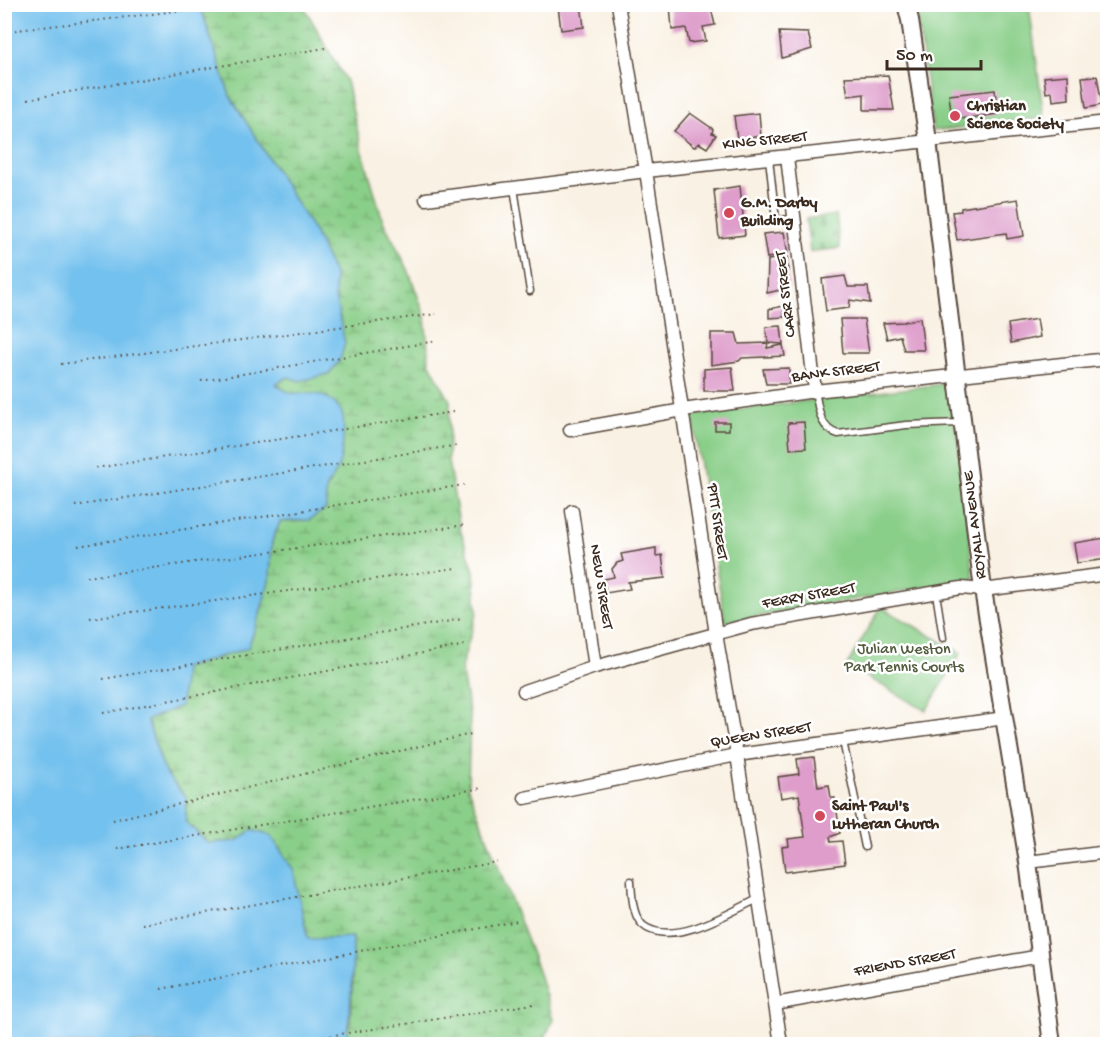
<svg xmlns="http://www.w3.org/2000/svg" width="1112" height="1049" font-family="'Gochi Hand',sans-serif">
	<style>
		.wetland { fill: url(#wetland-marsh); stroke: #627c54; stroke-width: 1.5 }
		.cemetery { fill: url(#cemetery-stones); stroke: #627c54; stroke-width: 1.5 }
		.park { fill: #8acf89; stroke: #627c54; stroke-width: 1.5 }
		.water { fill: #73c1ee; stroke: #577686; stroke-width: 1.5 }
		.building { fill: #de9dcb }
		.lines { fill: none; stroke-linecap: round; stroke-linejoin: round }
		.service-casing { stroke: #58483c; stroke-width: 9 }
		.minor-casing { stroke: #58483c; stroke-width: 15 }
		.tertiary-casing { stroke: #58483c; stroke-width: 20 }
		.path { stroke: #58483c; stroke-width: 2; stroke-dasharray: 1.5 4.5; stroke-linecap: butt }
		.service { stroke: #fff; stroke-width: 6 }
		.minor { stroke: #fff; stroke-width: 12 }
		.tertiary { stroke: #fff; stroke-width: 16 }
		.poi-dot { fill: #d1495b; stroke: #fff; stroke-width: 2 }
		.labels { text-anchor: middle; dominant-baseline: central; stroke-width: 5; stroke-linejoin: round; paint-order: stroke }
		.poi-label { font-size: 16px; font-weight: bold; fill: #3b2a1e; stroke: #fff; text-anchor: start }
		.street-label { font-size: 16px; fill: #3b2a1e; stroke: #fff }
		.park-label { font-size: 16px; fill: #535c3e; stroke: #fff }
	</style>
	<defs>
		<pattern id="wetland-marsh" width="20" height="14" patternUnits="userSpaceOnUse" patternTransform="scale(1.5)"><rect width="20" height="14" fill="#8acf89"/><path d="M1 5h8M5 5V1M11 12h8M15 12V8" fill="none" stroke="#72a86f"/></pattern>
		<pattern id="cemetery-stones" width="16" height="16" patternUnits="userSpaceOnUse" patternTransform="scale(1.5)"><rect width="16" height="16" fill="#8acf89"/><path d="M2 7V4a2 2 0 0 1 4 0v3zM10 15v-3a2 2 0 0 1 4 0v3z" fill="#72a86f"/></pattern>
	</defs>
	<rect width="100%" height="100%" fill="#fff"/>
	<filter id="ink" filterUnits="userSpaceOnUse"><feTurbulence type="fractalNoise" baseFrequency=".0167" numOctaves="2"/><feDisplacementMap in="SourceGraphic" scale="12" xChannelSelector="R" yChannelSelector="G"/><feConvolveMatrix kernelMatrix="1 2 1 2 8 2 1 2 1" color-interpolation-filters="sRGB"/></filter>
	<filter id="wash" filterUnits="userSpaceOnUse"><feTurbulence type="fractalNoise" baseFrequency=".008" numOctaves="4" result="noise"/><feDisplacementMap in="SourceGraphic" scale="24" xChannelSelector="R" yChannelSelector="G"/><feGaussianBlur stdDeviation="1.35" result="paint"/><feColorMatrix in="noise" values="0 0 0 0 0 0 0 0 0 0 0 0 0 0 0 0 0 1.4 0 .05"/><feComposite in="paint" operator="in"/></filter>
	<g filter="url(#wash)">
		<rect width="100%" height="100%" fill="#f9f1e3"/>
		<!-- wetland -->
		<path class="wetland" d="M200,5H303L346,81L361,146L383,221L408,269L425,316L429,362L450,401L448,461L460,529L474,571L477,612L461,668L470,717L468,788L538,970L553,1020L542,1044H345L350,1020L353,976L308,939L293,869L252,830L236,841L208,843L186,822V797L165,773L147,719L181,706L183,668L248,648L260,614L270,577L272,541L280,522L309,520L338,468L314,394C298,394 288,395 276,384L288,377L343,330L335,297V277L315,233L230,96Z"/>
		<!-- cemetery -->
		<path class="cemetery" d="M836,215L840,248L810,252L806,219Z"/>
		<!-- park -->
		<path class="park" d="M916,5H1029L1044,118L933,131Z
			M951,383L974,579L725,622L692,415Z
			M881,607L961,653L926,711L847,665Z"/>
		<!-- water -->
		<path class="water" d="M5,4L200,5L230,96L315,233L335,277V297L345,343L340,360L329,374L300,381L288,377L276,384C296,402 309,387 328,398C331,400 339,407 341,411C347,422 342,459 337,470C334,476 330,481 327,486C325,493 326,502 326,509L309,520L280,522L272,541L270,577L260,614L248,648L184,668L181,706L147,720L165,773L186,797V822L208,843L236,841L252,830L271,836L293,869L308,939L353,937C353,974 352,1009 345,1044H5Z"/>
		<g id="blocks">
			<!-- building -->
			<path class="building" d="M570,4H581L584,27L561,30L558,6Z
				M670,4H710L715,25L703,27L706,41L689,43L686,28L672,30Z
				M779,32L808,33L812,49L782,58Z
				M888,75L894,110H864V94L848,96L845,77Z
				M1068,75L1069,99L1053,101L1052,92L1046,93L1044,77Z
				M1097,76L1102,105L1086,108L1082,77Z
				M995,90L998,114L952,120L949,95Z
				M690,113L713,129L712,133L716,135L707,148L699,143L694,147L674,131Z
				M759,113L761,136L737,139L734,116Z
				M740,186L745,235L719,238L714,190Z
				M1018,199L1024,236L1007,239L1006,233L957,240L952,212L961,211V208Z
				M784,232L788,254L767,258L763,234Z
				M787,257L789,288L767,293L768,260Z
				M845,276L848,287H868L870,303L850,300L849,308L826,311L822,279Z
				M784,306V317L769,318V309Z
				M920,318L924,350H904L900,336L887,339L883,323L903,322Z
				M840,319H864L869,353H843Z
				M1037,319L1040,337L1011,343L1008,324Z
				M781,326L783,344L768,343L767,348L783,345L785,356L742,358L739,361L711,365V333H736L739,344L768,343L766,327Z
				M732,367L735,391H704V369Z
				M789,368V384H766L763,369Z
				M715,422H729V430H715Z
				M804,422L806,448L790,449L788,423Z
				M1105,538L1108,559L1077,563L1074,543Z
				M656,548V556L662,555L665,578L628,582L630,589L606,593L604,579L614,577L612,569L617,563L623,561L621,554Z
				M814,757L818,787L829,785L831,798H835L840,833L830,837L831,842L842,841L845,864L785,872L782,847L789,846L788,839L805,837L799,795L781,798L778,777L799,774L797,759Z"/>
		</g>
	</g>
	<g filter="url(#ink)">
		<use href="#blocks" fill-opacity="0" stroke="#58483c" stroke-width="1.5"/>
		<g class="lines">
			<!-- service casing -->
			<g class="service-casing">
				<path id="service" d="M769,159L776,220L794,219
					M514,188L530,291
					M1108,240V243
					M815,391C819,409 819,428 838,434L906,425L960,423
					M936,593L943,638
					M843,741L865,847
					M631,881C632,896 632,920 647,928C678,945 730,912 758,899"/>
			</g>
			<!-- minor casing -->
			<g class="minor-casing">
				<path id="minor" d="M618,4L646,171L716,634L737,755L781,1044
					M787,157L815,391
					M426,199L646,171L1108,122
					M570,430L683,410L815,391L1108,359
					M572,511L595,667
					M524,691L595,667L751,624L961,588L983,590L1108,574
					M525,798L737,755L1005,718
					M1028,862L1108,852
					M775,1004L1040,956"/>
			</g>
			<!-- tertiary casing -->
			<g class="tertiary-casing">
				<path id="tertiary" d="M906,4L910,20L928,141L983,590L1028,862L1052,1044"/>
			</g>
			<!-- path -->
			<path class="path" d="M9,31L235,4
				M28,99L325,48
				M61,364L436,314
				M201,381L436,341
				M96,468L453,412
				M75,506L459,445
				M78,546L464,485
				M87,577L465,525
				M90,618L456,568
				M103,679L463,619
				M103,713L466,645
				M113,820L471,734
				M117,849L483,788
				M142,924L497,862
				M161,989L518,921
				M277,1044L533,1004
				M537,1044H538"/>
			<!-- service -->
			<use href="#service" class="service"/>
			<!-- minor -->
			<use href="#minor" class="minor"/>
			<!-- tertiary -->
			<use href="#tertiary" class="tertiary"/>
		</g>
	</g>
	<!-- markers -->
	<g class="poi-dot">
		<circle cx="955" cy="116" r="6"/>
		<circle cx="729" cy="213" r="6"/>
		<circle cx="820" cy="816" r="6"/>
	</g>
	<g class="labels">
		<!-- poi labels -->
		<g class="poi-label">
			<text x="967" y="107">Christian<tspan x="967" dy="18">Science Society</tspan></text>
			<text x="741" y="204">G.M. Darby<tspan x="741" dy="18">Building</tspan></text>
			<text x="832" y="807">Saint Paul's<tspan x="832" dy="18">Lutheran Church</tspan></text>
		</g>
		<!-- street labels -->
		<g class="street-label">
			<text transform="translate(765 142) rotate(-6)">KING STREET</text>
			<text transform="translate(787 294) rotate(-97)">CARR STREET</text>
			<text transform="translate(836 373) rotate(-7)">BANK STREET</text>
			<text transform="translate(716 522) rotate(82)">PITT STREET</text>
			<text transform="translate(976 525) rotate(-97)">ROYALL AVENUE</text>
			<text transform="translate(600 587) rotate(81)">NEW STREET</text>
			<text transform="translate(809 597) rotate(-10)">FERRY STREET</text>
			<text transform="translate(761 736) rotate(-9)">QUEEN STREET</text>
			<text transform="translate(905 964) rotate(-10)">FRIEND STREET</text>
		</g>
		<!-- park labels -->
		<g class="park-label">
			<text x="904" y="650">Julian Weston<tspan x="904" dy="18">Park Tennis Courts</tspan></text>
		</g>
	</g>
	<!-- margin -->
	<rect width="1112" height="1049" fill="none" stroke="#fff" stroke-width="24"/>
	<!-- scale -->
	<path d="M887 60v9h94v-9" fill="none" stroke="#3b2a1e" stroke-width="3"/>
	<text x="896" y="60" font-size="18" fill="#3b2a1e" stroke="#ffffff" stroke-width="4.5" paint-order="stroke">50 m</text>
</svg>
